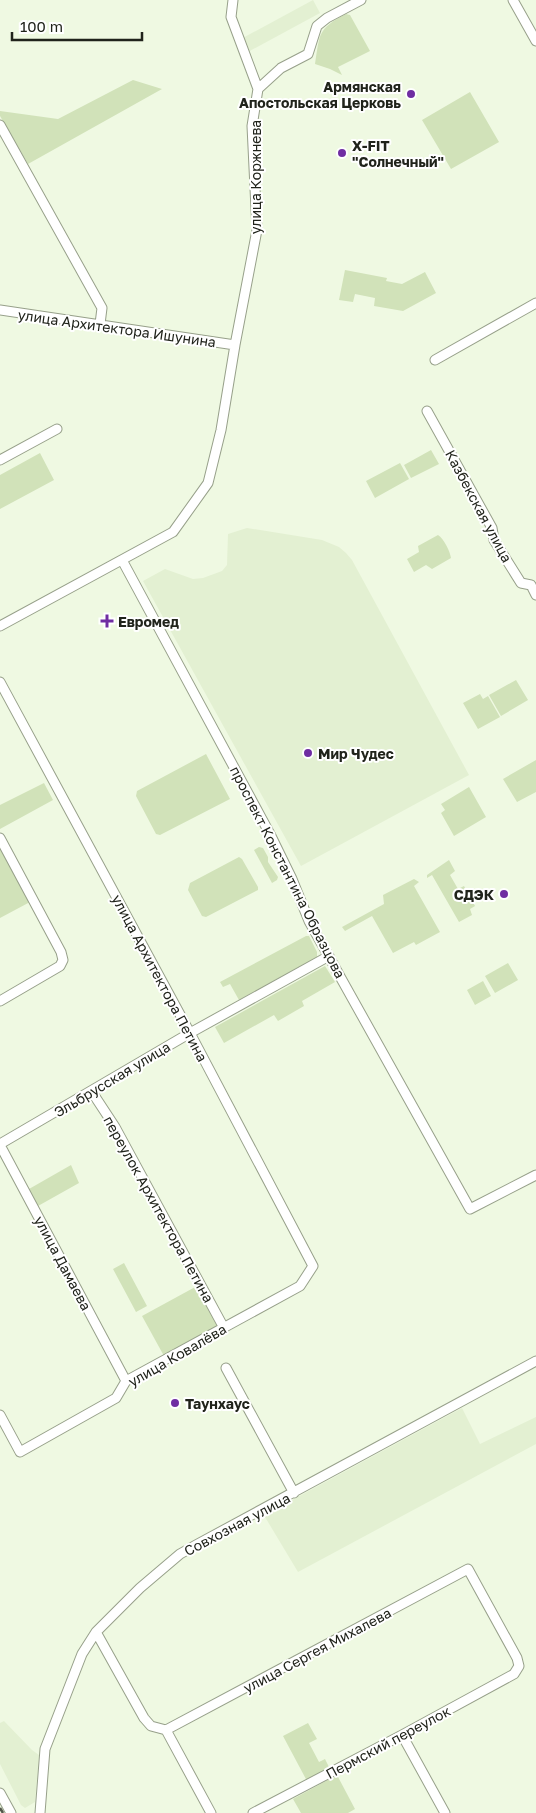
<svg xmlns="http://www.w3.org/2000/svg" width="536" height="1813" font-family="'Golos Text',sans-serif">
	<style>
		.built { fill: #e3f0d2 }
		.green { fill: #d1e2b9 }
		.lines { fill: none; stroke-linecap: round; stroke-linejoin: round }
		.minor-casing { stroke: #97a08a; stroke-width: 11 }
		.minor { stroke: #fff; stroke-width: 9 }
		.rail { stroke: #52574b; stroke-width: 2.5; stroke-dasharray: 8 4; stroke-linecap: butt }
		.poi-dot { fill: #6f2da2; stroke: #fff; stroke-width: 2 }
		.labels { text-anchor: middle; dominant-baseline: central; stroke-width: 4; stroke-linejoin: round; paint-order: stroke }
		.poi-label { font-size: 14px; font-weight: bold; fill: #20231b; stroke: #fff; text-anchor: start }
		.street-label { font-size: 14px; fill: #20231b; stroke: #fff }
	</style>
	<rect width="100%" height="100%" fill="#eff9e2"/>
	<!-- built -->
	<path class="built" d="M313,0L320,13L246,53L239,40Z
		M247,528L322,540L339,547L346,553L352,560L469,775L301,866L143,581L165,569L193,579L203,578L222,571L227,565L228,534Z
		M462,1408L480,1444L536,1417V1444L298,1572L265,1517L294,1499Z
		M4,1721L32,1750L39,1755L35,1802L25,1808L21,1805L0,1764V1723Z"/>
	<!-- green -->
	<path class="green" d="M346,14L350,15L370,51L338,67L342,75L330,69L315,64C320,34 317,29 346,14Z
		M133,80L162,89L28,164L0,116V111L58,119Z
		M470,92L499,142L451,169L422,120Z
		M345,270L387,278L386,281L402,284L425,272L436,293L403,311L374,306L375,298L355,294L353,302L339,300Z
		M431,450L439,464L411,478L404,465Z
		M40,453L54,480L0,509V475Z
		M400,463L409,479L375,498L366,481Z
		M438,535C444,539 450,551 451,558L432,569L426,565L414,572L407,559L419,552L418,546Z
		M516,680L528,700L501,716L489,695Z
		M480,694L483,699L488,696L500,717L478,729L463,703Z
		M206,754L230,799L160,835L156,834L136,796L137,791Z
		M536,760V792L517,802L503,779Z
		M44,783L53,800L0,829V805Z
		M469,787L486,817L454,836L441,813L445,810L441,804Z
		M0,845L30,902L0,918Z
		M259,847L263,848L268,857V862L278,877L277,880L272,883L254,850Z
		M239,857L242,859L258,887V890L206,917L202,916L188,890L190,883Z
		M449,860L455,871L450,875L458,889L464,886L475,906L470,909L472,915L459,922L432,875L427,878V875Z
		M414,879L419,882L414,886L440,932L416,945L414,942L393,953L372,916L345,931L342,927L384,904L383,895Z
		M306,936H309L317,952V957L239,1000L230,984L223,987L220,982Z
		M508,963L518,980L495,993L485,976Z
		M325,966L335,982L302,1001L304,1006L278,1021L274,1015L224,1043L215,1027Z
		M483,981L491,996L475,1005L467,990Z
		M71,1165L79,1183L38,1206L29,1189Z
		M124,1263L147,1306L136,1312L113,1269Z
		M197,1286L219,1326L164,1356L142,1316Z
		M308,1723L317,1739L309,1743L319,1762L325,1759L330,1769L307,1781L283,1736Z
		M337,1775L355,1809L348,1813H301L293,1799Z"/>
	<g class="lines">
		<!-- minor casing -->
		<g class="minor-casing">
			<path id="minor" d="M233,0L231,17L258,89
				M513,0L536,41
				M0,125L102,308L100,324
				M0,310L235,345
				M435,360L536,303
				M427,411L492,528L494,540L521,583L531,585L536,595
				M0,460L57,429
				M122,560L270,834L292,879L309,921L470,1209L536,1175
				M0,626L173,532L208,483L221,430L235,345L257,230L252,126L258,89L281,68L308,54L317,26L327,18L361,0
				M0,682L190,1033L313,1266L300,1286L126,1381L116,1398L20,1452L0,1415
				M0,838L61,952L63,960L60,966L0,1001
				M92,1092L115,1127L224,1328
				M0,1144L190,1033L329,956
				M0,1145L126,1381
				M226,1368L294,1493
				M96,1632L144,1718L151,1726L166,1730
				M166,1730L468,1569L517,1658L519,1666L514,1674L402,1735L253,1813
				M166,1730L211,1813
				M402,1735L445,1813
				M0,1793L11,1813
				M40,1813L45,1749L82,1654L96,1632L140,1588L180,1554L196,1545L536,1361"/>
		</g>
		<!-- minor -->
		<use href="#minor" class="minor"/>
		<!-- rail -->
		<path class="rail" d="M0,1808L3,1813"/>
	</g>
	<!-- markers -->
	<g class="poi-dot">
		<circle cx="411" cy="94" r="5"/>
		<circle cx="342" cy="153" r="5"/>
		<path d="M104.5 613.5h5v5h5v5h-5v5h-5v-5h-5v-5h5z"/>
		<circle cx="308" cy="753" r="5"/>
		<circle cx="504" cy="894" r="5"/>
		<circle cx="175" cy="1403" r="5"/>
	</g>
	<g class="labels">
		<!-- poi labels -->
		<g class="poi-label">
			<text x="401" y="86" text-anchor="end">Армянская<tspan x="401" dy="16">Апостольская Церковь</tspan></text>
			<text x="352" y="145">X-FIT<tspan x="352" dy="16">"Солнечный"</tspan></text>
			<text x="118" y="621">Евромед</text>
			<text x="318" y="753">Мир Чудес</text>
			<text x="494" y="894" text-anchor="end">СДЭК</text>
			<text x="185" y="1403">Таунхаус</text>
		</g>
		<!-- street labels -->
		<g class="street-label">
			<text transform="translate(255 177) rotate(-90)">улица Коржнева</text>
			<text transform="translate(117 328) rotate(8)">улица Архитектора Ишунина</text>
			<text transform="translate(479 506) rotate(62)">Казбекская улица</text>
			<text transform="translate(288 872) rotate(63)">проспект Константина Образцова</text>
			<text transform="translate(160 978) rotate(62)">улица Архитектора Петина</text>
			<text transform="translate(112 1079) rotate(-31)">Эльбрусская улица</text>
			<text transform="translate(159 1209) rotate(61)">переулок Архитектора Петина</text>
			<text transform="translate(63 1263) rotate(62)">улица Дамаева</text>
			<text transform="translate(177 1355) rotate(-30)">улица Ковалёва</text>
			<text transform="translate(237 1524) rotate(-28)">Совхозная улица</text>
			<text transform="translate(317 1650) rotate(-28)">улица Сергея Михалева</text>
			<text transform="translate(388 1742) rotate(-28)">Пермский переулок</text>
		</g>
	</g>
	<!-- scale -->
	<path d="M12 32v8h130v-8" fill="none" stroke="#20231b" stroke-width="2.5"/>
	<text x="20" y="32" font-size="15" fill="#20231b" stroke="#ffffff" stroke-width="4" paint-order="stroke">100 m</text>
</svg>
